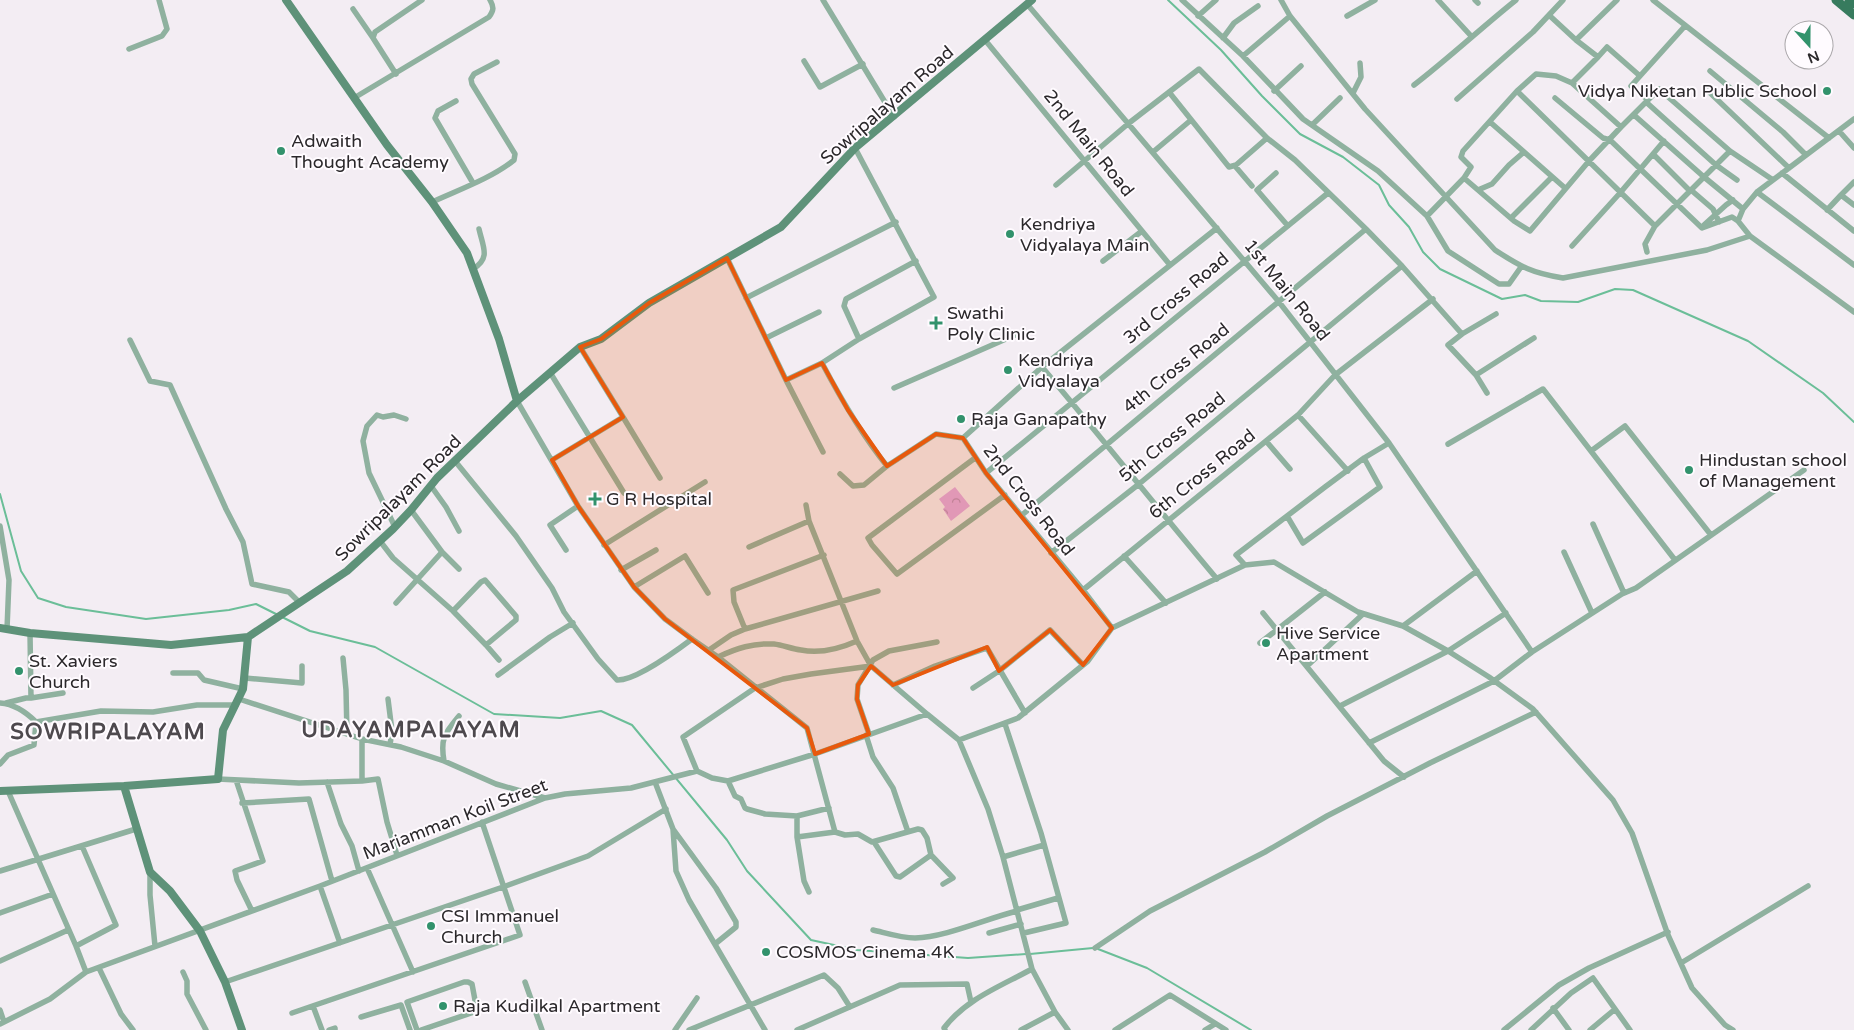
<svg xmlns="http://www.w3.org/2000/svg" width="1854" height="1030" font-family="'Varela Round',sans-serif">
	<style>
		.park { fill: url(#park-crowns) }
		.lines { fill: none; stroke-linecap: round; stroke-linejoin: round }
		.stream { stroke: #6bbe98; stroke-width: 2 }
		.street { stroke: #8fb19f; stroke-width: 5.5 }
		.secondary { stroke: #5e9279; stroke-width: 8 }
		.primary { stroke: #377b5e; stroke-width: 9 }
		.marked { fill: #e8590c; fill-opacity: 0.2; stroke: #e8590c; stroke-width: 4; stroke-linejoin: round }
		.poi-dot { fill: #32926c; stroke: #fffbff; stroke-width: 2 }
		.labels { text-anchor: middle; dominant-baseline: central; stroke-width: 4; stroke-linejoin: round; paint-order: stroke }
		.poi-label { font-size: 18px; fill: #2b282b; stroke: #fffbff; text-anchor: start }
		.street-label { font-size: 18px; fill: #2b282b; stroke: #fffbff }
		.district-label { font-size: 22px; font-weight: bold; letter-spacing: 1px; fill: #4e494e; stroke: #fffbff }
	</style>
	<defs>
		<pattern id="park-crowns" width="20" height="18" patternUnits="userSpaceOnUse" patternTransform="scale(1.25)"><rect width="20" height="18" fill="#e0a8e1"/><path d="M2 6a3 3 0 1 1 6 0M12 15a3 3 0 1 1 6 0" fill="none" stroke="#b689b7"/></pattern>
	</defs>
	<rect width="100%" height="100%" fill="#f3edf3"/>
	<!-- park -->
	<path class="park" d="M955,487L970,506L951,521L943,509L945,507L939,499Z"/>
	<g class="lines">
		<!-- stream -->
		<path class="stream" d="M1168,0L1221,50L1262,96L1300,134L1343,157L1379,185L1389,205L1409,227L1423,252L1440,269L1502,299L1525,295L1541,301L1578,302L1615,289L1633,290L1748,341L1823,393L1854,422
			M0,494L21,571L38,598L66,607L146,619L229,610L256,604L278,615
			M282,617L310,631L375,647L494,714L560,718L601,711L632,725L727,840L747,871L811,940L857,950L968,958L1026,954
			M1098,949L1147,968L1251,1030
			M1030,954L1093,948"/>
		<!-- street -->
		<path class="street" d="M823,0L894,117
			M1182,0L1243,56L1303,119L1378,171L1427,216L1448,251L1499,284H1509L1521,267
			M1281,0L1290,16L1365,109L1495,250C1521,267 1532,273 1563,278L1707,250L1750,236L1854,312
			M1438,0L1472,37
			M1475,0L1478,3
			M1653,0L1829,138
			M1027,4L1279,302L1389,443L1532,652
			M353,9L373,38
			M1198,16L1216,0
			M1347,16L1375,0
			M1550,16L1576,40L1598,57L1607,47L1640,76L1631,86L1648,100L1659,89L1730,151L1773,180
			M1223,38L1234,23L1258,6
			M985,40L1170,265
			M1576,40L1617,0
			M129,49L162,36L167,29L159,0
			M1243,56L1290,16
			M804,61L820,87L863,64
			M1710,71L1783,132L1806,155
			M396,74L373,38L375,32L422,0
			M1640,76L1685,26
			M1572,83L1598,57
			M1414,85C1449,58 1481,28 1516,0
			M1705,88L1789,168
			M1274,91L1301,66
			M1169,92L1229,167L1236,165L1267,138
			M1353,93L1361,77L1360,63
			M354,98L489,17C494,10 494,7 490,0
			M1555,98L1603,138L1610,140L1702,228L1732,217L1738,221
			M1457,99L1533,32L1563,0
			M1648,100L1621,127L1572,83L1556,76L1536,74L1517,91L1655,226L1730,151
			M456,101L438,111L435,118L473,183
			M1646,102L1716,165L1737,180
			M1634,115L1704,177L1743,209
			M1490,122L1565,188
			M1312,125L1340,98
			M1839,131L1854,148
			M1153,152L1191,120
			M1653,154L1690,191
			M1235,166L1252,186
			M1276,173L1257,190L1288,226
			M1782,173L1854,231
			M1464,178L1514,221L1530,231L1589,161L1621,127
			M1854,182L1841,195L1854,205
			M1056,185L1129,123L1199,69L1267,138L1295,160L1366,229
			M1478,190L1492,184L1509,165L1524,152
			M1691,190L1713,209L1719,222
			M1757,192L1854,265
			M432,202C458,190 492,178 514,160L515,154L472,84L471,79L474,74L497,62
			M1827,210L1841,195
			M1427,216L1464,178L1471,167L1461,157L1463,151L1517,91
			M1511,218L1552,177
			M1704,225L1726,205L1733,200
			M1750,236L1738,221L1743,209L1757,192L1854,119
			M1572,246L1620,193L1664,141
			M1647,252L1645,244L1655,226
			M727,258L786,380
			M1103,261L1142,231
			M473,269C491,258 483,247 479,229
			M746,298L896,222
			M1462,334L1496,314
			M766,338L819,312
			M859,339L844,306L846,299L916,261
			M130,340L150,381L170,385L226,509L243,542L252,584L289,592L300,603
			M822,363L859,339L934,297L855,148
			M1042,367C1101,437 1158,509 1217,579
			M551,374L624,493
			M1476,375L1534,338
			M894,388L1015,335
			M517,401L578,506L634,587L665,619L692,639L718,657L807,728L835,832L797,837V816L765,814L747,809L745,808L741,799L735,796L728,781
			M1298,415L1348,471
			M623,417L660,478
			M1266,441L1290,469
			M1448,444L1543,389L1675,560
			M1591,451L1625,426L1711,535
			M823,452L786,380L822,363C841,399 861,434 887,466
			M975,458L868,538L872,545L897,574L1005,495
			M552,460L623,417L580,347
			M455,461L516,536L552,588L564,612L598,659L617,680C635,681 676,651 692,639
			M986,473L1328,193
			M840,474L853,486L864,485L887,466L936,434L963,438
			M431,486L446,507L459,531
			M806,505L809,521L857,641L871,666L927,714
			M411,510L442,552
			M1022,515L1366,229L1402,266
			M1287,516L1303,543L1380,487L1364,458
			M1593,524L1624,593
			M0,526L9,580L7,629
			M395,527L369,473L363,441L367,426L377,415L383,417L394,415L406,419
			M380,541L393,558L453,611L486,645L516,620V616L485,580L481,582L453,611
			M604,545L705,482
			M749,547L809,521
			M566,550L550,525L578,506
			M1564,552L1592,613
			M1051,553L1139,484L1402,266L1462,334L1448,345L1476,375L1487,393
			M1124,556L1166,603
			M1245,565L1236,555L1325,487L1364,458L1389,443
			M621,570L656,550
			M634,587L685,556L708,593
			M1083,590L1298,415L1335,375L1433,299
			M396,603L442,552L459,569
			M1263,613L1384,761L1404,777
			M1403,626L1477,571
			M1112,628L1083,590L986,473L963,438L1042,367L1217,228
			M745,629L734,602L733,590L824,555
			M1260,643L1325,592
			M486,645L499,660
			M709,650L731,635L745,629L878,591
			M718,657C737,648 753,643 774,644C783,645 792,649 801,650C820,654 839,649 857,641
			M343,658L346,690L347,734
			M1307,666L1363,614
			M173,673H198L204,680L243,689
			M498,675L550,637L573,623
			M245,678L302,683V666
			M893,685L935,666L987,648L1025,713
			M973,688L999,671L1050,630L1083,665
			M31,698L63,693
			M239,699L362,739L401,747L444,761L496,784L545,798
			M388,699L392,731L390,745
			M0,703C15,704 26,712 36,722L101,711L153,712L197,705H236
			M6,703L26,698H31L30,633
			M1340,706L1448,651L1506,613
			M1005,724L1041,833L1066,923L1024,933
			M869,734L857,699L858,685L873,660L889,651L937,642
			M866,735L873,757L893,788L908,832
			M959,740L988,809L1003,857L1032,969
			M1369,743L1494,681L1532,652L1622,594L1636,588L1804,470
			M444,761C440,738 445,733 459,716
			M0,764L8,755L34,745L36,722
			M697,771L683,737L755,688L783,679L811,674L871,666
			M218,779L299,783L362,781V739
			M236,780L263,861L235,871L237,880L252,911
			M362,781L378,779L387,822L397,855
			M327,782L341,824L352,846L359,871
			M655,782L673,829L676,871L689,900L765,1030
			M8,791L76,946L86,972
			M242,803L309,799L332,881
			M797,816L829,808
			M673,829L716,888L736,922V927L715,944
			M835,832L845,835L858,834L872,842L918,829L922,830L927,838L931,855L953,878L943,884
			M797,837L804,881L809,892
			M874,842L896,876L900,877L931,855
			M1003,857L1044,845
			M367,868L413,972
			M0,871L136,829
			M150,872V895L155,946
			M320,886L340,943
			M1017,910L1058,898
			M0,913L53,894
			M873,930C886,933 901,938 915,938C946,937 985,919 1017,911
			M989,933L1021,924
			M76,946L116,925L82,846
			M1095,948L1150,911L1265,852L1327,816L1430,763L1536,712
			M0,961L68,930
			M1681,963L1808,886
			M99,968L121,1014L133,1030
			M183,972L187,981V994L206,1030
			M225,982L503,887L588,856L666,809
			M525,982L542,1030
			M313,1006L322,1030
			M1553,1008L1569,1030
			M0,1010L4,1022
			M292,1013L520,935L482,822
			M361,1017L401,1005L410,1030
			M0,1024L50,999L86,972L320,886L545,798L565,794L631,788L697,771L712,778L728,781L815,754L927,714L959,740L1018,718L1088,661L1112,628L1245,565L1274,562L1358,612L1403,626L1448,651L1489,677L1533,709L1613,800L1632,833L1668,935L1692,988L1725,1025L1733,1030
			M329,1030L335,1028V1030
			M417,1030L407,1002L464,982H468L472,984L477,1011L421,1030
			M675,1030L697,998
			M689,1030L824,975L838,988L850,1007
			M797,1030L900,985L967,984L971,1002
			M945,1030L944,1028C966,999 1001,986 1032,969L1055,1012L1068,1030
			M1021,1030L1055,1012
			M1115,1030L1170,995L1226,1030
			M1205,1030L1215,1024
			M1504,1030L1559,985L1589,968L1668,932
			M1531,1030L1571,993L1593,978L1630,1030
			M1590,1030L1614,1010"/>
		<!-- secondary -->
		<path class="secondary" d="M286,0L387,145L432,202L467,253L499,339L517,401
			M0,628L30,633L171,645L248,637
			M124,786L150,872L170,891L200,931L225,982L242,1030
			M0,791L124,786L218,779L223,730L243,689L248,637L347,571L393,529L411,510L437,478L517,401L580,347L601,339L649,303L781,227L855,148L1032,0"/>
		<!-- primary -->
		<path class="primary" d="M1836,0L1854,15
			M1849,0L1854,4"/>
	</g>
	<!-- marked area -->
	<path class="marked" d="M727,258L786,380L822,363L848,410L887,466L936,434L963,438L986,473L1112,628L1083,665L1050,630L999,671L987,647L893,685L871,666L858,685L857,699L869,734L815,754L807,728L665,619L634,587L578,506L552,460L623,417L580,347L601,339L649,303Z"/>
	<!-- markers -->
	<g class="poi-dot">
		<circle cx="1827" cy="91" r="5"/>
		<circle cx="281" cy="151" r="5"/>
		<circle cx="1010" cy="234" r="5"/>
		<path d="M933.5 315.5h5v5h5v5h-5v5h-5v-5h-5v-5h5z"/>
		<circle cx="1008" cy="370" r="5"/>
		<circle cx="961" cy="419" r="5"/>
		<circle cx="1689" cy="470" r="5"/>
		<path d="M592.5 491.5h5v5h5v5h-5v5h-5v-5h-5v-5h5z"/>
		<circle cx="1266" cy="643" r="5"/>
		<circle cx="19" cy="671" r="5"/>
		<circle cx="431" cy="926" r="5"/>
		<circle cx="766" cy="952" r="5"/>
		<circle cx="443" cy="1006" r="5"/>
	</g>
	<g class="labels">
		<!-- poi labels -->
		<g class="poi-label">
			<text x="1817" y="91" text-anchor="end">Vidya Niketan Public School</text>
			<text x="291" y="141">Adwaith<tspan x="291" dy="21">Thought Academy</tspan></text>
			<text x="1020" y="224">Kendriya<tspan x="1020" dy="21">Vidyalaya Main</tspan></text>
			<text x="947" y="313">Swathi<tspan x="947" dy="21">Poly Clinic</tspan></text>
			<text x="1018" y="360">Kendriya<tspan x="1018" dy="21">Vidyalaya</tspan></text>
			<text x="971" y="419">Raja Ganapathy</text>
			<text x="1699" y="460">Hindustan school<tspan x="1699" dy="21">of Management</tspan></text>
			<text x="606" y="499">G R Hospital</text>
			<text x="1276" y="633">Hive Service<tspan x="1276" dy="21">Apartment</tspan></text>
			<text x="29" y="661">St. Xaviers<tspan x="29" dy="21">Church</tspan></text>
			<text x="441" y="916">CSI Immanuel<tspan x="441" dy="21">Church</tspan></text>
			<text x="776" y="952">COSMOS Cinema 4K</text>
			<text x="453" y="1006">Raja Kudilkal Apartment</text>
		</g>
		<!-- street labels -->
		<g class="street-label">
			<text transform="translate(887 105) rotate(-41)">Sowripalayam Road</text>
			<text transform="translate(1089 143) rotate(51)">2nd Main Road</text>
			<text transform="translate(1287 290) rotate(51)">1st Main Road</text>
			<text transform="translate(1176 298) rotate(-40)">3rd Cross Road</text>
			<text transform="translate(1176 368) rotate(-39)">4th Cross Road</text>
			<text transform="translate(1172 437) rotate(-39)">5th Cross Road</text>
			<text transform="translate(1202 474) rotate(-39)">6th Cross Road</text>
			<text transform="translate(398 498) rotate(-45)">Sowripalayam Road</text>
			<text transform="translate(1029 500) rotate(52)">2nd Cross Road</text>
			<text transform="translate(455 819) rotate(-21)">Mariamman Koil Street</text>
		</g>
		<!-- district labels -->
		<g class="district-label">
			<text x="411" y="730">UDAYAMPALAYAM</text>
			<text x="108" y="732">SOWRIPALAYAM</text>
		</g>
	</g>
	<!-- north arrow -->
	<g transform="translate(1809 45) rotate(159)"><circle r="24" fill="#fffbff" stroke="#aaa7aa"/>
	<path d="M0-4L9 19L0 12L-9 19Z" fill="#32926c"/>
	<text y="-8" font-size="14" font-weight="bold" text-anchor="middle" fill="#2b282b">N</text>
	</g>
</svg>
